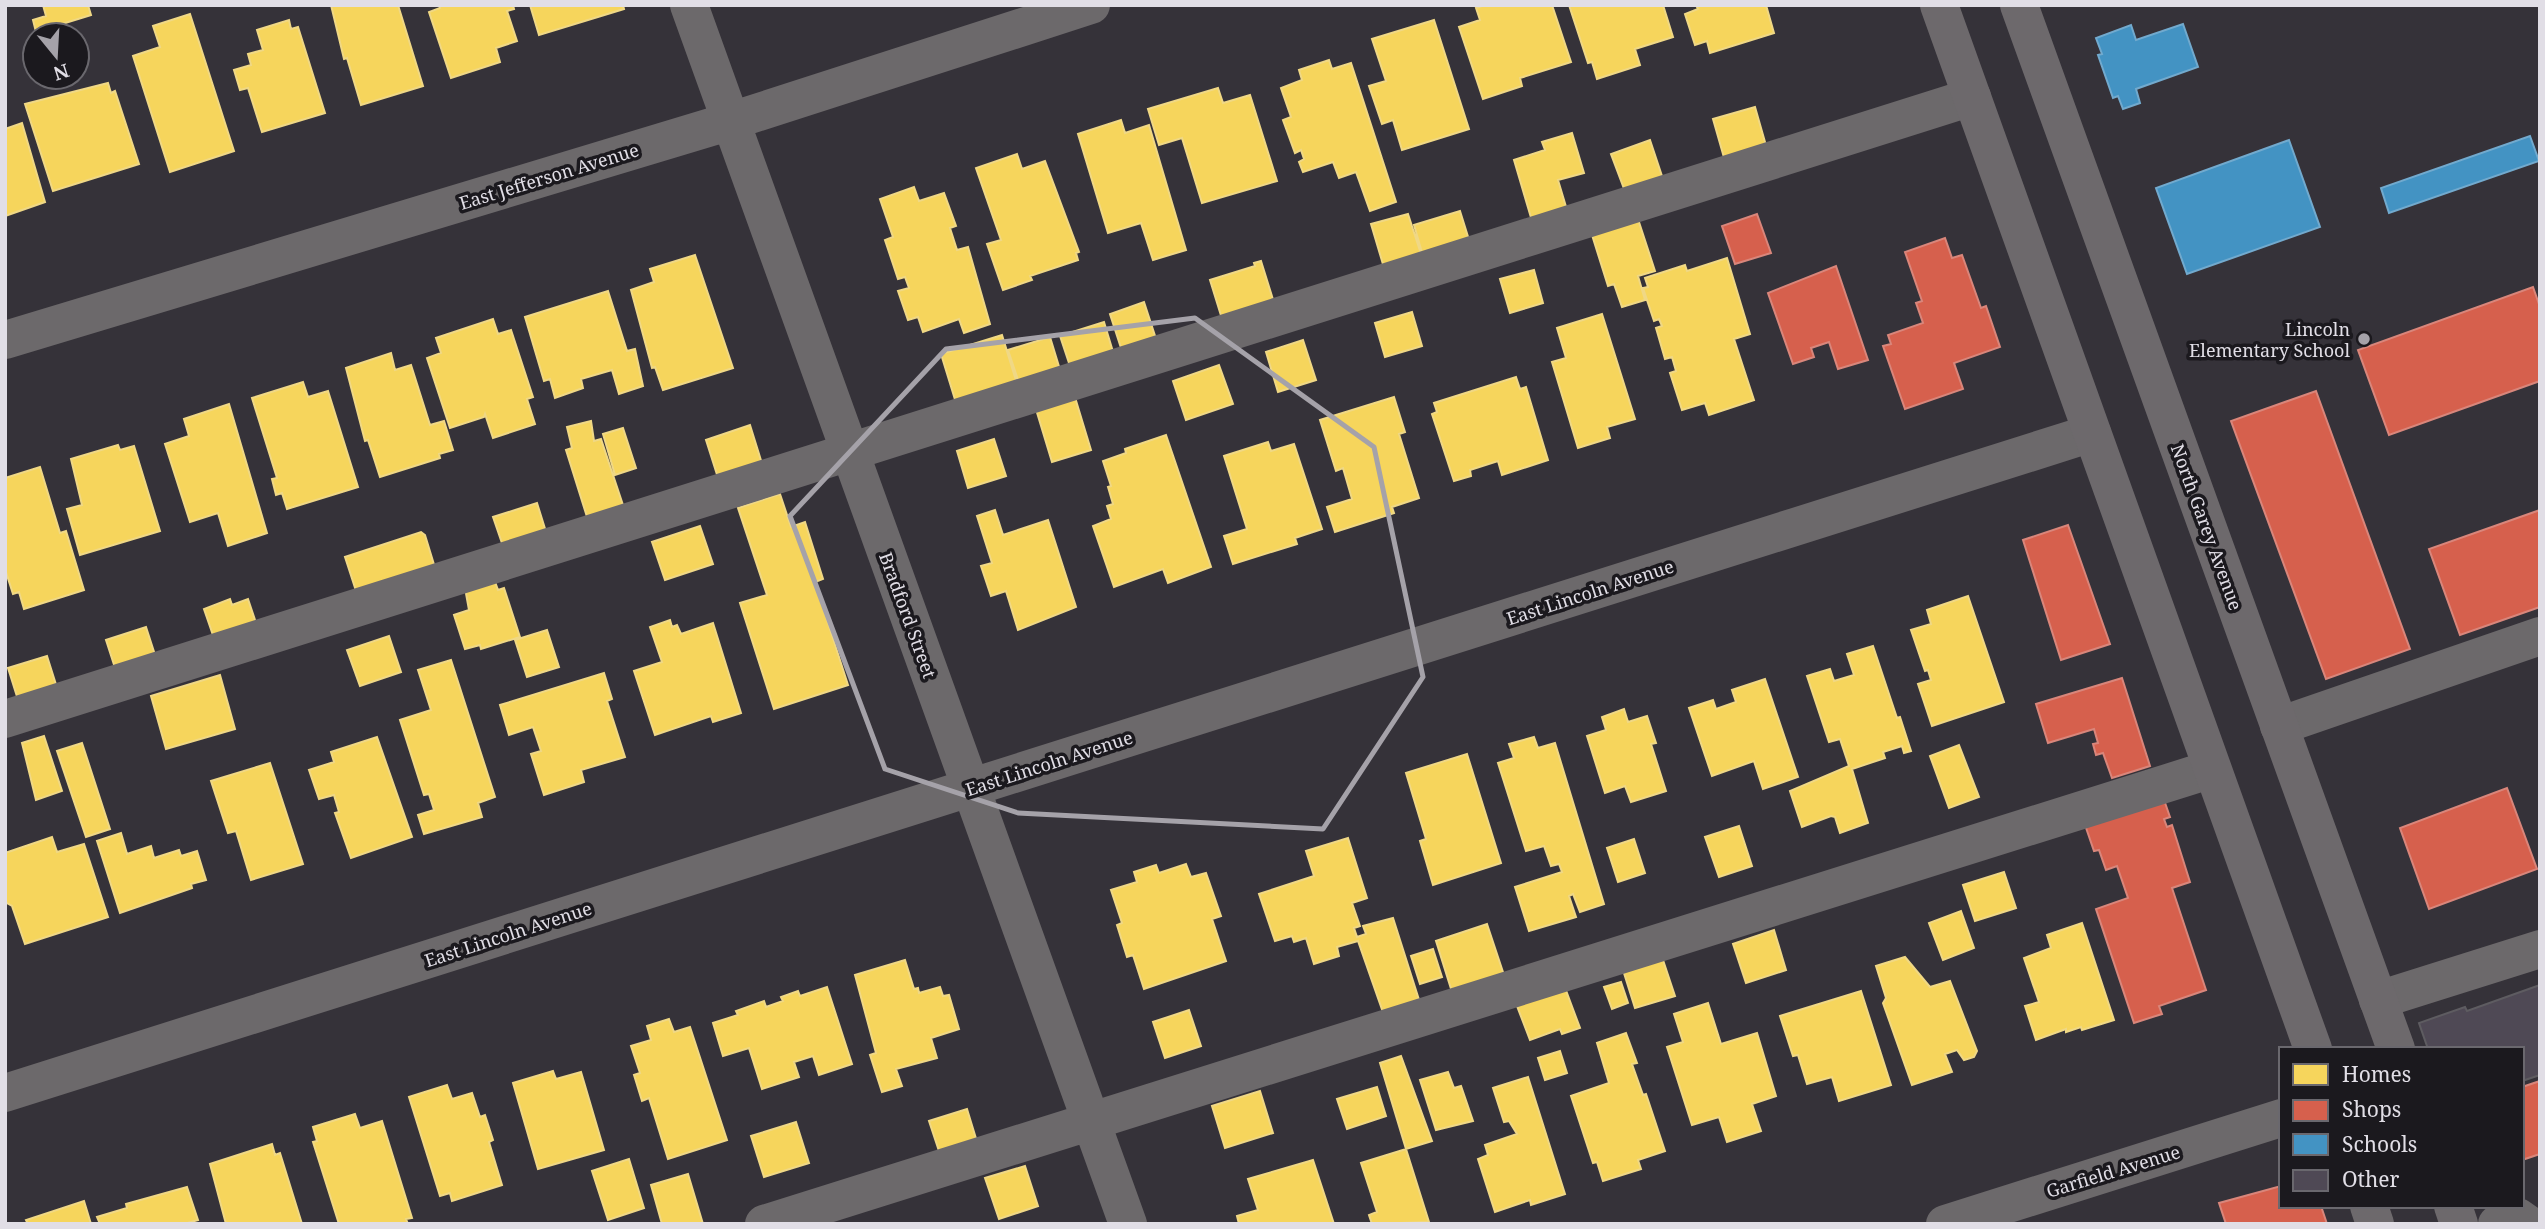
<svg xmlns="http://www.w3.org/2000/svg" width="2545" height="1229" font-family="'Noto Serif',serif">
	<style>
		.homes { fill: #f6d55c; stroke: #f0d885; stroke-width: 2 }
		.shops { fill: #d6604d; stroke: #d9867b; stroke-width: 2 }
		.schools { fill: #4393c3; stroke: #72aace; stroke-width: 2 }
		.building { fill: #4f4955; stroke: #5e5c61; stroke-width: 2 }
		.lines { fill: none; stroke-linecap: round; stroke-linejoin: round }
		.minor { stroke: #6c696b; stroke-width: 38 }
		.major { stroke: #6d696c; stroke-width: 38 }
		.marked { fill: none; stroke: #a5a2a9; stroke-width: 5; stroke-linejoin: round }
		.poi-dot { fill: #a5a2a9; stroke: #1b191e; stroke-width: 2.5 }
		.labels { text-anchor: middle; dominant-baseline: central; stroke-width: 7; stroke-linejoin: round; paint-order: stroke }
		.street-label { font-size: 18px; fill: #e1dee6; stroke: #1b191e }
		.poi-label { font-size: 18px; fill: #e1dee6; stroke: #1b191e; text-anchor: end }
	</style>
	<rect width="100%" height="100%" fill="#353239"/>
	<!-- homes -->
	<path class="homes" d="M43,5H88L91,15L36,32L33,20L46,16Z
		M331,5H398L423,86L361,105L347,58L344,59Z
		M439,5H513L514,9L507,11L517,41L496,48L500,62L451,78L429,12L440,8Z
		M530,5H623L624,9L539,35Z
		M1485,5H1552L1571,62L1520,78L1522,86L1483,99L1459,27L1480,20L1476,8Z
		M1569,5H1663L1673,37L1635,49L1640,65L1597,79L1592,62L1588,63Z
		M1696,5H1766L1774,33L1710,53L1707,41L1695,45L1685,14L1698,9Z
		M190,14L234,151L170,172L133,56L160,47L153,26Z
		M289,20L291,29L298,27L325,113L262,132L248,88L240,90L234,70L251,65L248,54L263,50L257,30Z
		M1434,20L1469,129L1402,150L1393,120L1382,124L1369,86L1386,81L1372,39Z
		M1329,60L1332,69L1351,63L1396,202L1370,211L1356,172L1339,178L1333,162L1303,172L1299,162L1304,159L1301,150L1295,153L1283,120L1291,117L1281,88L1302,80L1299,70Z
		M108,83L111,93L115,91L139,164L53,191L25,104Z
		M1218,88L1223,103L1250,95L1277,181L1202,203L1182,138L1159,145L1148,109Z
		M1755,107L1767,149L1725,161L1713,119Z
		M1121,120L1125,133L1149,125L1186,250L1153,260L1141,223L1108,233L1078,134Z
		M22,123L45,202L5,216V129Z
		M1572,133L1584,173L1558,180L1567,210L1532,221L1514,160L1545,150L1542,142Z
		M1650,140L1664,182L1626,194L1611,154Z
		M1017,154L1022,169L1045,161L1079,252L1076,253L1078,260L1030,276L1032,280L1003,290L987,244L1001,240L976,168Z
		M914,187L919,201L944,193L956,226L950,228L957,250L968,247L990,324L964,333L959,319L923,332L918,317L908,320L898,291L909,288L905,277L898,279L885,240L893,237L880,199Z
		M1460,211L1470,243L1423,256L1414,225Z
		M1408,214L1423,260L1385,271L1371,224Z
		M1638,219L1655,271L1638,276L1645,300L1622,307L1614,284L1608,286L1592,235Z
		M695,255L733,368L663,390L655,367L652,368L631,290L654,282L650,269Z
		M1727,258L1750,334L1734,339L1754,400L1709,415L1705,403L1682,410L1670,373L1676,371L1672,357L1665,359L1656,328L1662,326L1659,319L1654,321L1643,288L1648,287L1645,278L1685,265L1687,271Z
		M1261,261L1275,306L1223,322L1210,280L1255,266L1254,263Z
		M1534,270L1543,303L1510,313L1500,279Z
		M608,291L627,351L635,349L643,386L619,394L612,370L581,379L583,388L555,398L550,379L544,381L525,317Z
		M1144,302L1156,339L1122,351L1110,314Z
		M1412,312L1422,346L1385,357L1375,323Z
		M1602,314L1635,419L1607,427L1610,438L1578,448L1552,362L1566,358L1557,328Z
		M493,319L498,334L511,330L533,397L527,399L535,424L493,438L485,414L484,417L450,428L427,358L441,353L436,338Z
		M1104,322L1114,355L1071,369L1060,336Z
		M1002,335L1018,387L957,406L941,354Z
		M1050,337L1061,373L1020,386L1008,350Z
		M1303,340L1316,380L1278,392L1266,352Z
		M391,353L395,370L411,365L430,425L444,421L453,450L439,454L440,458L380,477L368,440L365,441L346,368Z
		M1219,365L1233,404L1186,420L1173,381Z
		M1516,377L1520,389L1526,387L1548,460L1502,475L1498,461L1470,470L1471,476L1454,481L1432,414L1437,412L1434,403Z
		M303,382L308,397L328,391L358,487L287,509L282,493L276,495L272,479L277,478L252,398Z
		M1074,394L1091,450L1052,462L1035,406Z
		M1394,397L1405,432L1399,434L1419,498L1392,507L1394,513L1335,532L1327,507L1352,499L1343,468L1336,471L1320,420Z
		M229,404L267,533L228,546L218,513L190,522L165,444L189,436L184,419Z
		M591,421L594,441L601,439L624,508L588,520L566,450L572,448L567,427Z
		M750,425L764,470L720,484L706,440Z
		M623,428L636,468L615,475L603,434Z
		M1166,435L1211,567L1168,583L1163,569L1114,587L1093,526L1111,519L1107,506L1113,504L1108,487L1111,486L1103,461L1126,453L1125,449Z
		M994,439L1006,476L968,488L957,451Z
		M1268,442L1271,451L1294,444L1322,529L1295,538L1297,544L1233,564L1224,536L1247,529L1224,456Z
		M118,445L120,450L134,446L160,531L80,555L67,509L82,505L71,459Z
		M40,467L60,533L66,531L84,590L24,609L19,592L13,594L5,569V478Z
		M780,494L791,527L805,522L823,579L815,582L848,685L774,709L740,603L767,595L738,508Z
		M537,503L547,535L504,549L493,517Z
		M995,510L1003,535L1048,520L1076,607L1018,630L1006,591L991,596L981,566L992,563L977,516Z
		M700,526L713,564L665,580L652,542Z
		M421,532L425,535L436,571L358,597L345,557Z
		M494,579L498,590L504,588L520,637L481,649L480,645L465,649L454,615L469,610L465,588Z
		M1968,596L2004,702L1932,726L1918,684L1931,680L1928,670L1925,671L1911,630L1931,624L1927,610Z
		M230,599L232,605L248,599L257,626L216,644L204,609Z
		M670,620L672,627L677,625L681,634L713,623L741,713L713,722L711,716L655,735L634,671L662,662L650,627Z
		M146,627L157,661L117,674L106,640Z
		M547,630L559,667L527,677L515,640Z
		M389,636L401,672L360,686L347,650Z
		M1873,646L1897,718L1900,717L1911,751L1904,753L1902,746L1883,752L1885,758L1852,769L1868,823L1840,833L1835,817L1831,816L1802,827L1790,791L1849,766L1840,739L1829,742L1807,676L1830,669L1834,681L1854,675L1847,654Z
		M47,656L59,694L20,706L8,668Z
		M451,660L495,797L478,803L482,817L424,834L418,815L434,810L429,794L424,795L400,720L431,710L418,670Z
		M604,673L612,699L607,701L625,757L581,770L584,782L544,795L531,754L541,751L533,727L509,735L500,705Z
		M220,675L235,729L166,749L151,696Z
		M1765,679L1798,777L1763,789L1754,761L1712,776L1689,708L1713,700L1716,709L1736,702L1732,690Z
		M1624,709L1628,722L1647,716L1656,743L1651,744L1666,791L1631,802L1625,786L1605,793L1587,736L1606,730L1602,717Z
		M44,736L62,791L36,800L22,743Z
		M377,737L412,837L351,858L335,813L339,812L334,795L319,799L309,770L334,762L331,752Z
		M1534,737L1538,748L1555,743L1604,904L1580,912L1573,894L1569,896L1576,917L1529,931L1515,887L1562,872L1559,864L1551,866L1544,846L1526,851L1498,763L1514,758L1509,744Z
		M82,743L110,829L86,837L57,751Z
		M1959,745L1979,797L1949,808L1930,756Z
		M1467,754L1501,863L1433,885L1420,841L1426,839L1406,773Z
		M270,763L303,864L251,880L236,831L228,833L211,781Z
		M1739,826L1752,866L1719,877L1705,837Z
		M121,833L127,854L151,846L154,858L179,850L181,856L197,851L206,880L191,884L192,888L120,913L97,841Z
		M52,837L57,852L84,844L108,917L25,944L12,906L5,902V853Z
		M1348,838L1367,898L1352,903L1360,926L1354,928L1357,937L1366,934L1363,926L1393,918L1421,1006L1385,1018L1358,941L1337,947L1339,956L1314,964L1306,938L1294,942L1292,936L1275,941L1259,894L1314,876L1306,851Z
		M1634,839L1645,873L1618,882L1607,848Z
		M1186,864L1191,877L1206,873L1221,916L1212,919L1226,961L1144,989L1133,955L1127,957L1117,925L1122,923L1111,890L1137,882L1134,872L1156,865L1159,873Z
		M2004,872L2016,908L1975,921L1963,885Z
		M1961,911L1974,948L1943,960L1929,923Z
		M2082,923L2114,1020L2082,1030L2081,1027L2066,1032V1029L2036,1040L2025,1006L2039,1002L2024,958L2051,948L2047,935Z
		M1487,924L1504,975L1452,992L1436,941Z
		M1774,930L1786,970L1746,983L1733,944Z
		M1433,949L1442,977L1420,984L1411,956Z
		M1662,957L1675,996L1635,1008L1623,970Z
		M1905,957L1930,987L1950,981L1977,1051L1974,1057L1964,1060L1957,1050L1945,1054L1952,1072L1912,1085L1883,1003L1886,998L1876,966Z
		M905,960L914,989L918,988L919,993L940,987L943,996L949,995L959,1029L931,1038L937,1058L896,1069L902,1086L882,1092L870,1055L876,1053L855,975Z
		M1621,982L1628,1003L1612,1009L1604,987Z
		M1564,985L1580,1028L1562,1034L1560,1029L1530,1040L1517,1006Z
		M827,987L852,1064L819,1075L813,1056L794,1062L799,1077L762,1089L749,1048L723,1056L713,1023L738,1015L736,1011L764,1001L766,1007L783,1001L781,997L798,991L800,996Z
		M1861,991L1891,1085L1839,1101L1832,1077L1807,1084L1798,1055L1793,1056L1780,1016Z
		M1708,1003L1721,1044L1757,1033L1776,1096L1752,1104L1761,1131L1727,1142L1719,1117L1692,1125L1667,1047L1683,1042L1674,1014Z
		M1189,1010L1201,1046L1165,1058L1153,1022Z
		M669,1019L674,1032L690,1027L727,1140L668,1159L649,1098L642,1101L634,1075L640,1073L631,1046L651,1040L647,1026Z
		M1626,1033L1637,1063L1632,1064L1643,1095L1646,1094L1665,1151L1638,1160L1641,1169L1603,1181L1597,1162L1593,1163L1571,1096L1609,1083L1597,1043Z
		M1560,1051L1567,1073L1545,1080L1538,1058Z
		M1401,1056L1432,1141L1406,1149L1380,1063Z
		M553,1071L556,1079L581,1072L604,1150L538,1169L513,1083Z
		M1448,1072L1454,1088L1461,1086L1473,1121L1436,1130L1420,1080Z
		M1528,1077L1565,1194L1531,1205L1530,1200L1495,1212L1478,1159L1488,1155L1485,1145L1517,1134L1509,1121L1504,1122L1493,1088Z
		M447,1085L452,1099L472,1093L480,1117L485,1115L493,1140L489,1142L502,1185L452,1201L450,1193L440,1196L409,1097Z
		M1377,1087L1386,1116L1347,1129L1337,1099Z
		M1260,1091L1273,1133L1225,1148L1212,1106Z
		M967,1109L978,1145L941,1157L929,1121Z
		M355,1114L360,1128L382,1121L412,1218L406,1219L408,1224H339L313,1142L317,1141L313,1127Z
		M796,1122L809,1163L764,1177L751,1136Z
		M272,1144L275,1155L280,1153L302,1224H226L210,1164Z
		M1406,1149L1429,1222L1372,1224L1369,1215L1377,1212L1361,1163Z
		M629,1159L644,1208L608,1220L592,1171Z
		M1313,1160L1334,1224H1239L1237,1216L1258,1210L1248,1179Z
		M1025,1166L1038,1206L999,1219L985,1178Z
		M688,1174L703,1224H662L651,1185Z
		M187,1187L198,1220L184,1224H100L97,1217L127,1208L126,1204Z
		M84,1201L91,1224H28L26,1220Z"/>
	<!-- shops -->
	<path class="shops" d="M1757,214L1771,253L1735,264L1722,226Z
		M1945,238L1952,258L1962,255L1981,308L1986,306L2000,347L1954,363L1963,389L1905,409L1883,346L1891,344L1888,335L1923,323L1916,303L1922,301L1905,252Z
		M1836,266L1868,360L1838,369L1829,342L1811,348L1814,357L1793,364L1768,293Z
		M2533,287L2540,307V381L2389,435L2358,350Z
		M2316,391L2410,649L2326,679L2231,421Z
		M2540,510V607L2460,635L2429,549Z
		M2068,525L2110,644L2061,660L2023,540Z
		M2122,678L2150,766L2112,778L2103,753L2096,755L2093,744L2098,743L2094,729L2048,743L2036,704Z
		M2507,788L2537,869L2429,909L2400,828Z
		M2163,797L2170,817L2164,819L2167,827L2172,825L2190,882L2172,888L2206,990L2159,1006L2162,1014L2134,1023L2096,909L2128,898L2117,866L2106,870L2099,850L2094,851L2084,822Z
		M2540,1081V1154L2522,1160V1087Z
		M2281,1186V1206H2321L2327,1224H2226L2219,1203Z"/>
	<!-- schools -->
	<path class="schools" d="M2183,24L2198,67L2136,89L2140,103L2123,109L2118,96L2113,98L2098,55L2102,54L2096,38L2131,25L2136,40Z
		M2530,136L2539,161L2389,213L2381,188Z
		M2289,140L2320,227L2187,274L2156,188Z"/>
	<!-- building -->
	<path class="building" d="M2540,985V1075L2522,1081V1049H2428L2419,1023L2465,1007L2467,1011Z"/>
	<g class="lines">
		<!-- minor -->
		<path class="minor" d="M689,5L1128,1224
			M5,340L731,121L1091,5
			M5,719L1972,97
			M2279,726L2540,636
			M2378,1000L2540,949
			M5,1093L2092,433
			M764,1224L2212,769
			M1945,1224L2281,1118
			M2497,1224L2518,1217L2528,1224"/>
		<!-- major -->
		<path class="major" d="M1939,5L2313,1049
			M2019,5L2396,1049
			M2369,1206L2375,1224
			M2453,1206L2459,1224"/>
	</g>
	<!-- marked area -->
	<path class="marked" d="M1195,318L1374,447L1423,677L1323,829L1018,813L885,769L790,516L946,349Z"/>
	<!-- markers -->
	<circle class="poi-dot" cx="2364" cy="339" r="7"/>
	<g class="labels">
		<!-- street labels -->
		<g class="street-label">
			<text transform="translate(549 176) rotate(-17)">East Jefferson Avenue</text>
			<text transform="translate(2207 527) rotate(70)">North Garey Avenue</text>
			<text transform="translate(1590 592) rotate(-18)">East Lincoln Avenue</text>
			<text transform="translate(908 615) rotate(70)">Bradford Street</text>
			<text transform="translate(1049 763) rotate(-18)">East Lincoln Avenue</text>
			<text transform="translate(508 934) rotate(-18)">East Lincoln Avenue</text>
			<text transform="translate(2113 1171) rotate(-17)">Garfield Avenue</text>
		</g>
		<!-- poi labels -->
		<g class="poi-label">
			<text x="2350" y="329">Lincoln<tspan x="2350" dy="21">Elementary School</tspan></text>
		</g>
	</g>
	<!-- border -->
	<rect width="2545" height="1229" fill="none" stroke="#e1dee6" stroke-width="14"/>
	<!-- legend -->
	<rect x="2279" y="1047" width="245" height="161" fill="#1b191e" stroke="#6a686e" stroke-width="2"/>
	<rect x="2293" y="1064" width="35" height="21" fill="#f6d55c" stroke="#6a686e" stroke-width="2"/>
	<text x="2342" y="1082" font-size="21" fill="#e1dee6">Homes</text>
	<rect x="2293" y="1100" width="35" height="21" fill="#d6604d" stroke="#6a686e" stroke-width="2"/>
	<text x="2342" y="1117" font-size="21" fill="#e1dee6">Shops</text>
	<rect x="2293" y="1134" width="35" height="21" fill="#4393c3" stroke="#6a686e" stroke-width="2"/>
	<text x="2342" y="1152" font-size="21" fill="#e1dee6">Schools</text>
	<rect x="2293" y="1170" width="35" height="21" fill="#4f4955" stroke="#6a686e" stroke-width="2"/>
	<text x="2342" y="1187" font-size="21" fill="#e1dee6">Other</text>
	<!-- north arrow -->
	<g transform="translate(56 56) rotate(162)"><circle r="33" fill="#1b191e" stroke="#6a686e" stroke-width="2"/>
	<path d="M0-5L12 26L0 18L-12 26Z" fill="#a5a2a9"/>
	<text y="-10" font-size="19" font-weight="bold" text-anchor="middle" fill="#e1dee6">N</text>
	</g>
</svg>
